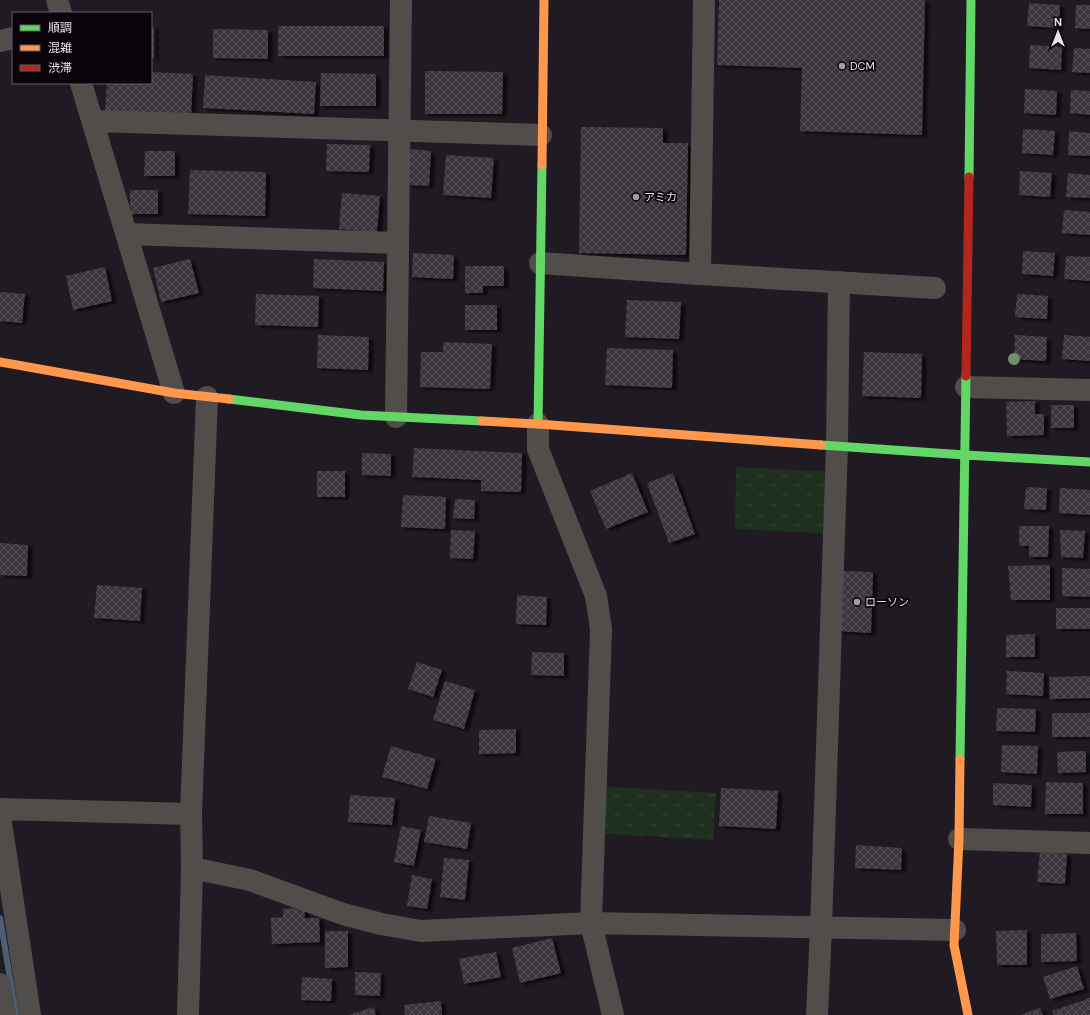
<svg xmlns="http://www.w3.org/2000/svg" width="1090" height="1015" font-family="'DM Sans','Noto Sans JP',sans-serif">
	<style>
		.grass { fill: url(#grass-tufts) }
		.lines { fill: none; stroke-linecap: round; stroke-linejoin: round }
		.stream { stroke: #4c5e74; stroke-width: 6 }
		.building { fill: url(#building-cross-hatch); filter: url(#shadow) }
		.street { stroke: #504d4b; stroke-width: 22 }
		.fast { stroke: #63d668; stroke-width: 9 }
		.slow { stroke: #ff974d; stroke-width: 9 }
		.jam { stroke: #b3261e; stroke-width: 9 }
		.tree { fill: #778c77 }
		.poi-dot { fill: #a39ba5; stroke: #09040a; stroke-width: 1.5 }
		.labels { text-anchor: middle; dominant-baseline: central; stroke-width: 3.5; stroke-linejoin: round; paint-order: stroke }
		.poi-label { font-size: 11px; fill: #eae1ec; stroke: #09040a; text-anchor: start }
	</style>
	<defs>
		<pattern id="grass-tufts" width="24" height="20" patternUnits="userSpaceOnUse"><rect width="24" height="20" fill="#1f301f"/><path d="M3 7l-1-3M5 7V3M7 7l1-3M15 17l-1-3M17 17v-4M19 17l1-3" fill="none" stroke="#354435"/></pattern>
		<pattern id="building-cross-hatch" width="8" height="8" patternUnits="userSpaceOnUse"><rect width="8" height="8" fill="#3c363c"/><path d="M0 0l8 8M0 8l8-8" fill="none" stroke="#585358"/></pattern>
		<filter id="shadow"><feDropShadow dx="4.5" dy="2.5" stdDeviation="1" flood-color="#0009"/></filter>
	</defs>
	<rect width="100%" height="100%" fill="#201a22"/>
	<!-- grass -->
	<path class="grass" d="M736,467L836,472L834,534L735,529Z
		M596,786L716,793L713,840L594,833Z"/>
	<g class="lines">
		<!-- stream -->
		<path class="stream" d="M0,918L16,1015"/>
	</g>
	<!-- building -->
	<path class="building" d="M719,0H925L922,135L800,131L802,68L717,65Z
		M1029,3L1060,5L1059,28L1027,26Z
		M1076,5H1090V29L1075,28Z
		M278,26H384V56H278Z
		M151,27H154V58H151Z
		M213,29L268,30V59L213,58Z
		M1030,45L1062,47L1061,70L1029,68Z
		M1074,48L1090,49V73L1072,72Z
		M425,71L503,72L502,114H425Z
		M151,72L193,74L191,117L105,112L107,83H151Z
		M321,73L376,74V106H320Z
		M205,75L316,82L314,114L203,108Z
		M1025,89L1057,91L1056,115L1024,113Z
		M1071,90L1090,91V115L1070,113Z
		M581,127L663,128V143H688L686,255L579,253Z
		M1023,129L1055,131L1053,155L1022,153Z
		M1069,131L1090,133V156L1068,155Z
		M327,144L370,145L369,172L326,171Z
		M410,149L431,151L429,186L408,185Z
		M145,151H175V176H144Z
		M446,155L494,158L491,198L443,195Z
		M190,170L266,172L265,216L188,214Z
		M1020,171L1052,173L1050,197L1019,195Z
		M1068,173L1090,175V198L1066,197Z
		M130,190H158V214H130Z
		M342,193L380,196L377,232L339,229Z
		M1064,210L1090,212V235L1062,233Z
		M1023,251L1055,253L1053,276L1022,274Z
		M413,253L454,255L453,279L412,277Z
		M1066,256L1090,257V281L1064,279Z
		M190,259L199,293L161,302L153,268Z
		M314,259L384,262L383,291L313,288Z
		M465,266H504V286H483V293H465Z
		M105,267L112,301L73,310L66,276Z
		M0,292L25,294L22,323L0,321Z
		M256,294L319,296L318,327L255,325Z
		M1017,294L1048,296L1047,319L1015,317Z
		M627,300L681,302L679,339L625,337Z
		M465,305H497V330H465Z
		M318,335L369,337L368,370L317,368Z
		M1015,335L1047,337L1046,361L1014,359Z
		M1064,335L1090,337V361L1062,359Z
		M443,342L492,344L490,389L420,387L421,352H443Z
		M607,348L673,350L672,388L605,385Z
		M864,352L922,354L921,398L862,396Z
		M1035,401V414H1044V435L1007,436L1006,402Z
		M1051,405H1074V428H1051Z
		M414,448L522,453L521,492L481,491V480L412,477Z
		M362,453L391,454V476L362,475Z
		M317,471H345V497H317Z
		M632,473L648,512L606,529L590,491Z
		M673,473L695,534L669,543L647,483Z
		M1026,487L1047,488L1046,510L1024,509Z
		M1060,488L1090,490V515L1059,513Z
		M403,495L446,497L445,529L401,527Z
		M455,499L475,500L474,519L453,518Z
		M1019,526H1049L1048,557H1029V546H1019Z
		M451,530L475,531L473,559L450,558Z
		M1060,530L1085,531L1083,558L1061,557Z
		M0,543L28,545L27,576L0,575Z
		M1050,565V600H1011L1008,566Z
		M1062,568L1090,569V597L1062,596Z
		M840,571L873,572L871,633L838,631Z
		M97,585L142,588L140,621L94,618Z
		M517,595L547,597L546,625L516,624Z
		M1056,608H1090V629H1056Z
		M1035,634V657H1006V635Z
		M532,652L564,653V676L531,675Z
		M417,662L442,670L433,697L408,689Z
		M1007,671L1044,673L1043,696L1006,694Z
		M1090,676V698L1050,699L1049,677Z
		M445,681L475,690L464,729L433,720Z
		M997,708L1036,709L1035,732L996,731Z
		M1052,713H1090V737H1052Z
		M516,729V753L479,754V730Z
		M1002,745L1038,746L1037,774L1001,772Z
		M391,746L436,759L427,789L382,777Z
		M1086,751V772L1058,773L1057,752Z
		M1046,782L1083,783V814H1045Z
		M993,783L1032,785L1031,807L993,805Z
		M721,788L778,791L776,829L719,826Z
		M350,795L395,798L392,825L348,822Z
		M429,816L471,823L467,849L424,842Z
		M401,826L421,830L414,866L394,862Z
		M856,845L902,848L901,870L855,868Z
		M1040,852L1067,854L1065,884L1037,882Z
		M444,858L469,860L465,900L440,897Z
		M412,875L432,879L427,909L407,906Z
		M304,908L305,918H319L320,942L272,944L271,918L283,917V909Z
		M1027,930V965H997L996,931Z
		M325,931H348V967L325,968Z
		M1076,933L1077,961L1041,962V934Z
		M552,938L561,973L520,983L512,948Z
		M496,952L501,977L464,984L459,959Z
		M1077,966L1084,989L1050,999L1043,977Z
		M355,972L381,973L380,996L355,995Z
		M302,977L332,979L331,1001L301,1000Z
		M1090,998V1015H1054L1052,1011Z
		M441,1001L442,1015H405L404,1005Z
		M374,1007L376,1015H348Z
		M1040,1008L1043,1015H1020Z"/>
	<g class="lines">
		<!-- street -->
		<path class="street" d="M57,0L61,13
			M0,41L13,38
			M81,83L174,393
			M93,121L541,135
			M127,234L398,243
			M540,263L700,274L935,288
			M700,274L704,0
			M966,387L1090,390
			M396,417L401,0
			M538,424V449L596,596L601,629L591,923L613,1015
			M0,809L191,814
			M0,816L30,1015
			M959,839L1090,843
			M192,868L250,880L343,914L381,924L421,931L591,923L955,930
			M0,984L5,1015
			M188,1015L192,868L191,814L207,397
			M817,1015L821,928L837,445L839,282"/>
		<!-- fast -->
		<path class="fast" d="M969,177L971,0
			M229,399L361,415L482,421
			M538,424L542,165
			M821,445L965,455L1090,462
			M960,759L966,376"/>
		<!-- slow -->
		<path class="slow" d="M542,165L544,0
			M0,362L174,393L229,399
			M482,421L538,424L821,445
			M960,759L959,839L954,945L968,1015"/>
		<!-- jam -->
		<path class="jam" d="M966,376L969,177"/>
	</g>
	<!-- trees -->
	<circle class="tree" cx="1014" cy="359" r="6"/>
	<!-- markers -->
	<g class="poi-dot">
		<circle cx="842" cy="66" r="4"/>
		<circle cx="636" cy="197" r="4"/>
		<circle cx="857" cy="602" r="4"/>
	</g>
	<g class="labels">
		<!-- poi labels -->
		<g class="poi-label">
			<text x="850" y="66">DCM</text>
			<text x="644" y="197">アミカ</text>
			<text x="865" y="602">ローソン</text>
		</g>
	</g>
	<!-- legend -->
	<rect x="12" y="12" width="140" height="72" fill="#09040a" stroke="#635c64"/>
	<rect x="20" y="25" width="20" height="6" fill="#63d668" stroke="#635c64"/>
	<text x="48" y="32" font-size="12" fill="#eae1ec">順調</text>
	<rect x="20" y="45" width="20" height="6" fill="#ff974d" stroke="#635c64"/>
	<text x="48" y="52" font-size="12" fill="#eae1ec">混雑</text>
	<rect x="20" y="65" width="20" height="6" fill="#b3261e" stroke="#635c64"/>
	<text x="48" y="72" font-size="12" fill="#eae1ec">渋滞</text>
	<!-- north arrow -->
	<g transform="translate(1058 32)" stroke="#09040a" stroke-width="3" paint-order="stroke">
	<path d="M0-3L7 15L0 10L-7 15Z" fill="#eae1ec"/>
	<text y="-6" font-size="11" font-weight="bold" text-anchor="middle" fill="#eae1ec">N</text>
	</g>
</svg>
